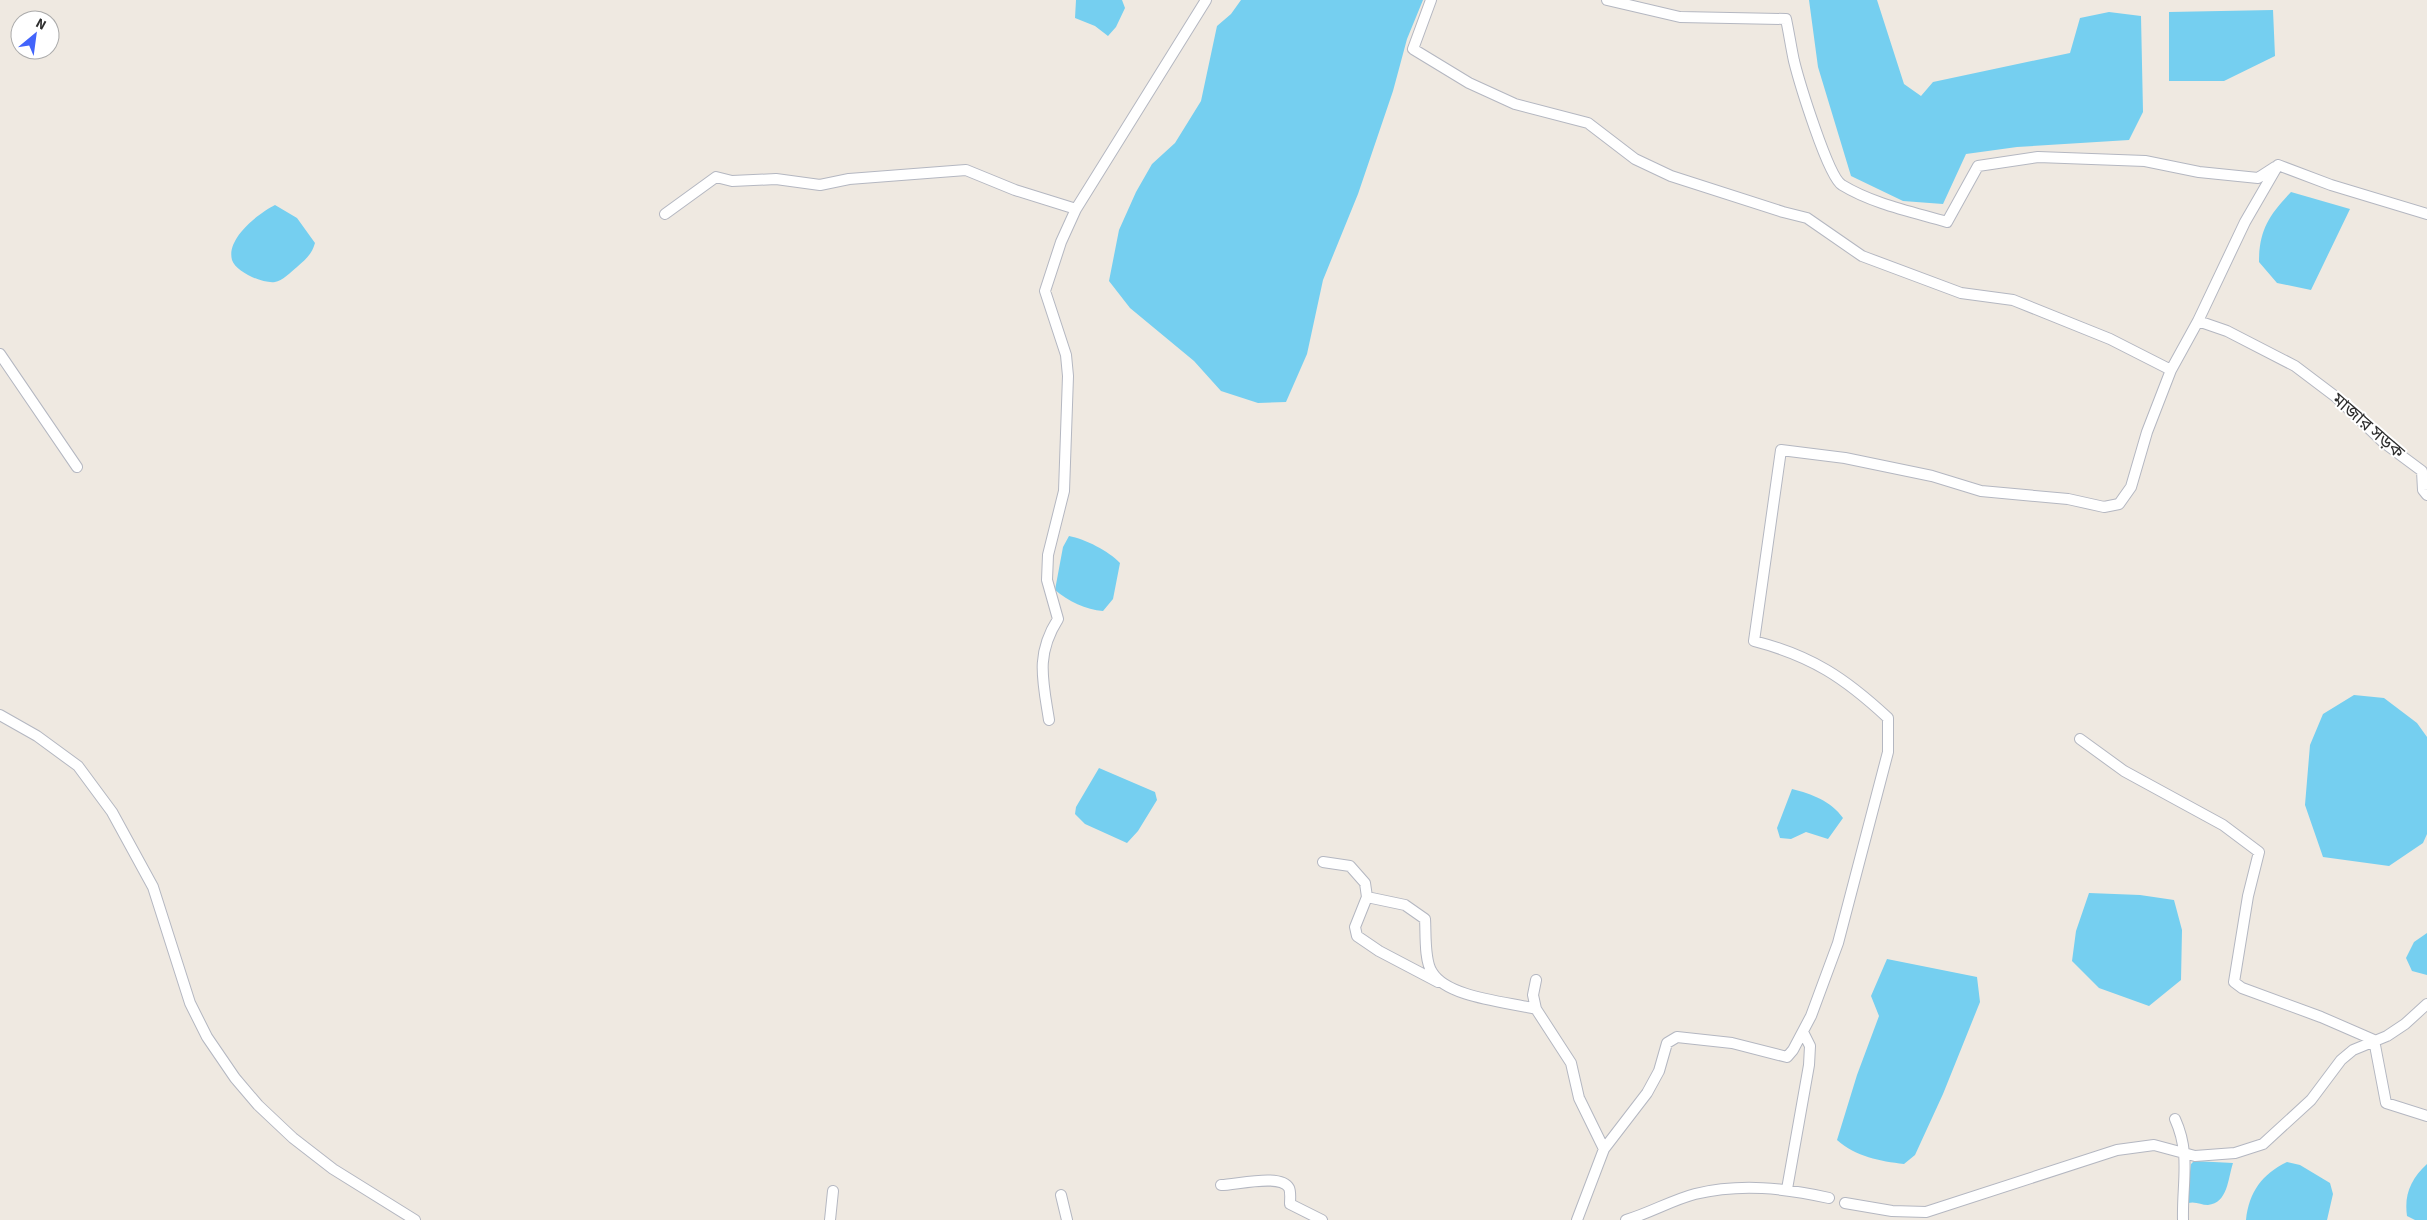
<svg xmlns="http://www.w3.org/2000/svg" width="2427" height="1220" font-family="'Source Sans 3','Noto Sans Bengali',sans-serif">
	<style>
		.water { fill: #75cff0 }
		.lines { fill: none; stroke-linecap: round; stroke-linejoin: round }
		.minor-casing { stroke: #b4b7c1; stroke-width: 12 }
		.minor { stroke: #fff; stroke-width: 10 }
		.labels { text-anchor: middle; dominant-baseline: central; stroke-width: 4; stroke-linejoin: round; paint-order: stroke }
		.street-label { font-size: 18px; fill: #2e2e2e; stroke: #fff }
	</style>
	<rect width="100%" height="100%" fill="#efe9e1"/>
	<!-- water -->
	<path class="water" d="M1076,0H1122L1125,8L1116,27L1108,36L1095,26L1075,18Z
		M1241,0H1423L1407,39L1393,91L1358,194L1323,280L1307,354L1286,402L1258,403L1221,391L1194,361L1130,308L1109,281L1119,230L1136,192L1152,164L1175,143L1201,101L1217,26L1231,14Z
		M1809,0H1877L1904,84L1921,96L1933,82L2070,53L2080,18L2109,12L2141,16L2143,112L2129,140L2017,147L1966,154L1943,204L1903,201L1851,176L1818,67Z
		M2273,10L2275,56L2224,81H2169V12Z
		M2291,192L2350,209L2311,290L2277,283L2259,262C2259,230 2269,215 2291,192Z
		M275,205L297,218L315,243C312,254 306,259 297,267C291,272 282,281 275,282C263,284 236,272 232,260C226,238 259,213 275,205Z
		M1069,536C1085,539 1109,551 1120,563L1113,599L1103,611C1086,610 1068,601 1055,590L1063,547Z
		M2354,695L2384,698L2417,723L2427,737V834L2423,843L2389,866L2323,857L2305,805L2310,745L2323,714Z
		M1099,768L1155,792L1157,800L1138,831L1127,843L1085,824L1075,814L1076,807Z
		M1792,789C1812,794 1831,801 1843,818L1828,839L1806,832L1791,839L1780,838L1777,828Z
		M2089,893L2140,895L2174,900L2182,930L2181,980L2149,1006L2099,988L2072,961L2076,931Z
		M2427,933V975L2412,971L2406,958L2414,942Z
		M1887,959L1977,977L1980,1002L1943,1094L1915,1155L1904,1164C1880,1161 1856,1157 1837,1140L1857,1075L1879,1016L1871,996Z
		M2194,1161L2233,1163C2228,1178 2228,1203 2208,1205C2201,1205 2196,1201 2188,1203L2187,1196L2191,1164Z
		M2287,1162L2300,1165L2330,1183L2333,1194L2327,1220H2246C2249,1192 2262,1174 2287,1162Z
		M2427,1164V1220H2415L2407,1216C2404,1194 2411,1179 2427,1164Z"/>
	<g class="lines">
		<!-- minor casing -->
		<g class="minor-casing">
			<path id="minor" d="M1431,0L1413,49L1469,83L1515,104L1588,123L1635,159L1671,176L1783,212L1807,218L1862,256L1961,293L2013,300L2110,339L2171,370
				M1607,0L1680,17L1786,19C1789,33 1791,47 1794,61C1799,81 1828,177 1842,185C1873,204 1913,212 1947,222L1978,166L2038,157L2145,161L2199,172L2258,178L2275,167
				M2278,165L2331,185L2427,214
				M665,214L716,177L732,181L776,179L820,185L849,179L966,170L1015,190L1076,209
				M2198,321L2227,331L2295,366L2336,397L2383,442L2422,471L2423,490L2427,495
				M0,354L77,467
				M0,715L37,736L78,766L112,812L153,887L190,1003L207,1037L235,1078L258,1105L293,1138L333,1169L415,1220
				M1049,720C1043,681 1035,655 1058,619L1047,580L1048,555L1064,491L1068,376L1066,355L1045,291L1061,242L1076,209L1206,0
				M2080,739L2124,771L2223,825L2259,852L2248,896L2234,982L2242,988L2321,1017L2374,1040
				M1323,862L1350,866L1365,883L1367,897L1405,905L1425,919C1426,932 1424,961 1432,972C1447,998 1509,1002 1536,1009L1571,1063L1579,1098L1604,1149
				M1367,897L1355,927L1357,936L1379,951L1438,982
				M1536,980L1533,995L1536,1009
				M2374,1040L2386,1103L2427,1116
				M2175,1119C2191,1154 2182,1183 2183,1220
				M1221,1185C1236,1185 1281,1173 1289,1188C1291,1192 1290,1199 1290,1204L1322,1220
				M1787,1189L1809,1065L1810,1046L1803,1032
				M1061,1195L1067,1220
				M1845,1203L1892,1211L1926,1212L2117,1150L2154,1145L2195,1156L2235,1153L2263,1144L2311,1100L2341,1060L2353,1050L2387,1036L2405,1024L2427,1004
				M830,1220L833,1191
				M1577,1220L1604,1149L1647,1093L1659,1071L1667,1043L1677,1037L1732,1043L1787,1057L1793,1050L1811,1016L1838,943L1888,752V718C1845,678 1812,656 1754,641L1781,450L1845,458L1932,476L1981,491L2068,499L2104,507L2119,504L2131,487L2147,432L2171,370L2198,321L2245,222L2278,165
				M1626,1220C1650,1213 1672,1200 1695,1194C1741,1183 1784,1188 1829,1198"/>
		</g>
		<!-- minor -->
		<use href="#minor" class="minor"/>
	</g>
	<g class="labels">
		<!-- street labels -->
		<g class="street-label">
			<text transform="translate(2368 426) rotate(41)">মাজার সড়ক</text>
		</g>
	</g>
	<!-- north arrow -->
	<g transform="translate(35 35) rotate(29)"><circle r="24" fill="#ffffff" stroke="#ababab"/>
	<path d="M0-4L9 19L0 12L-9 19Z" fill="#4264fb"/>
	<text y="-8" font-size="14" font-weight="bold" text-anchor="middle" fill="#2e2e2e">N</text>
	</g>
</svg>
